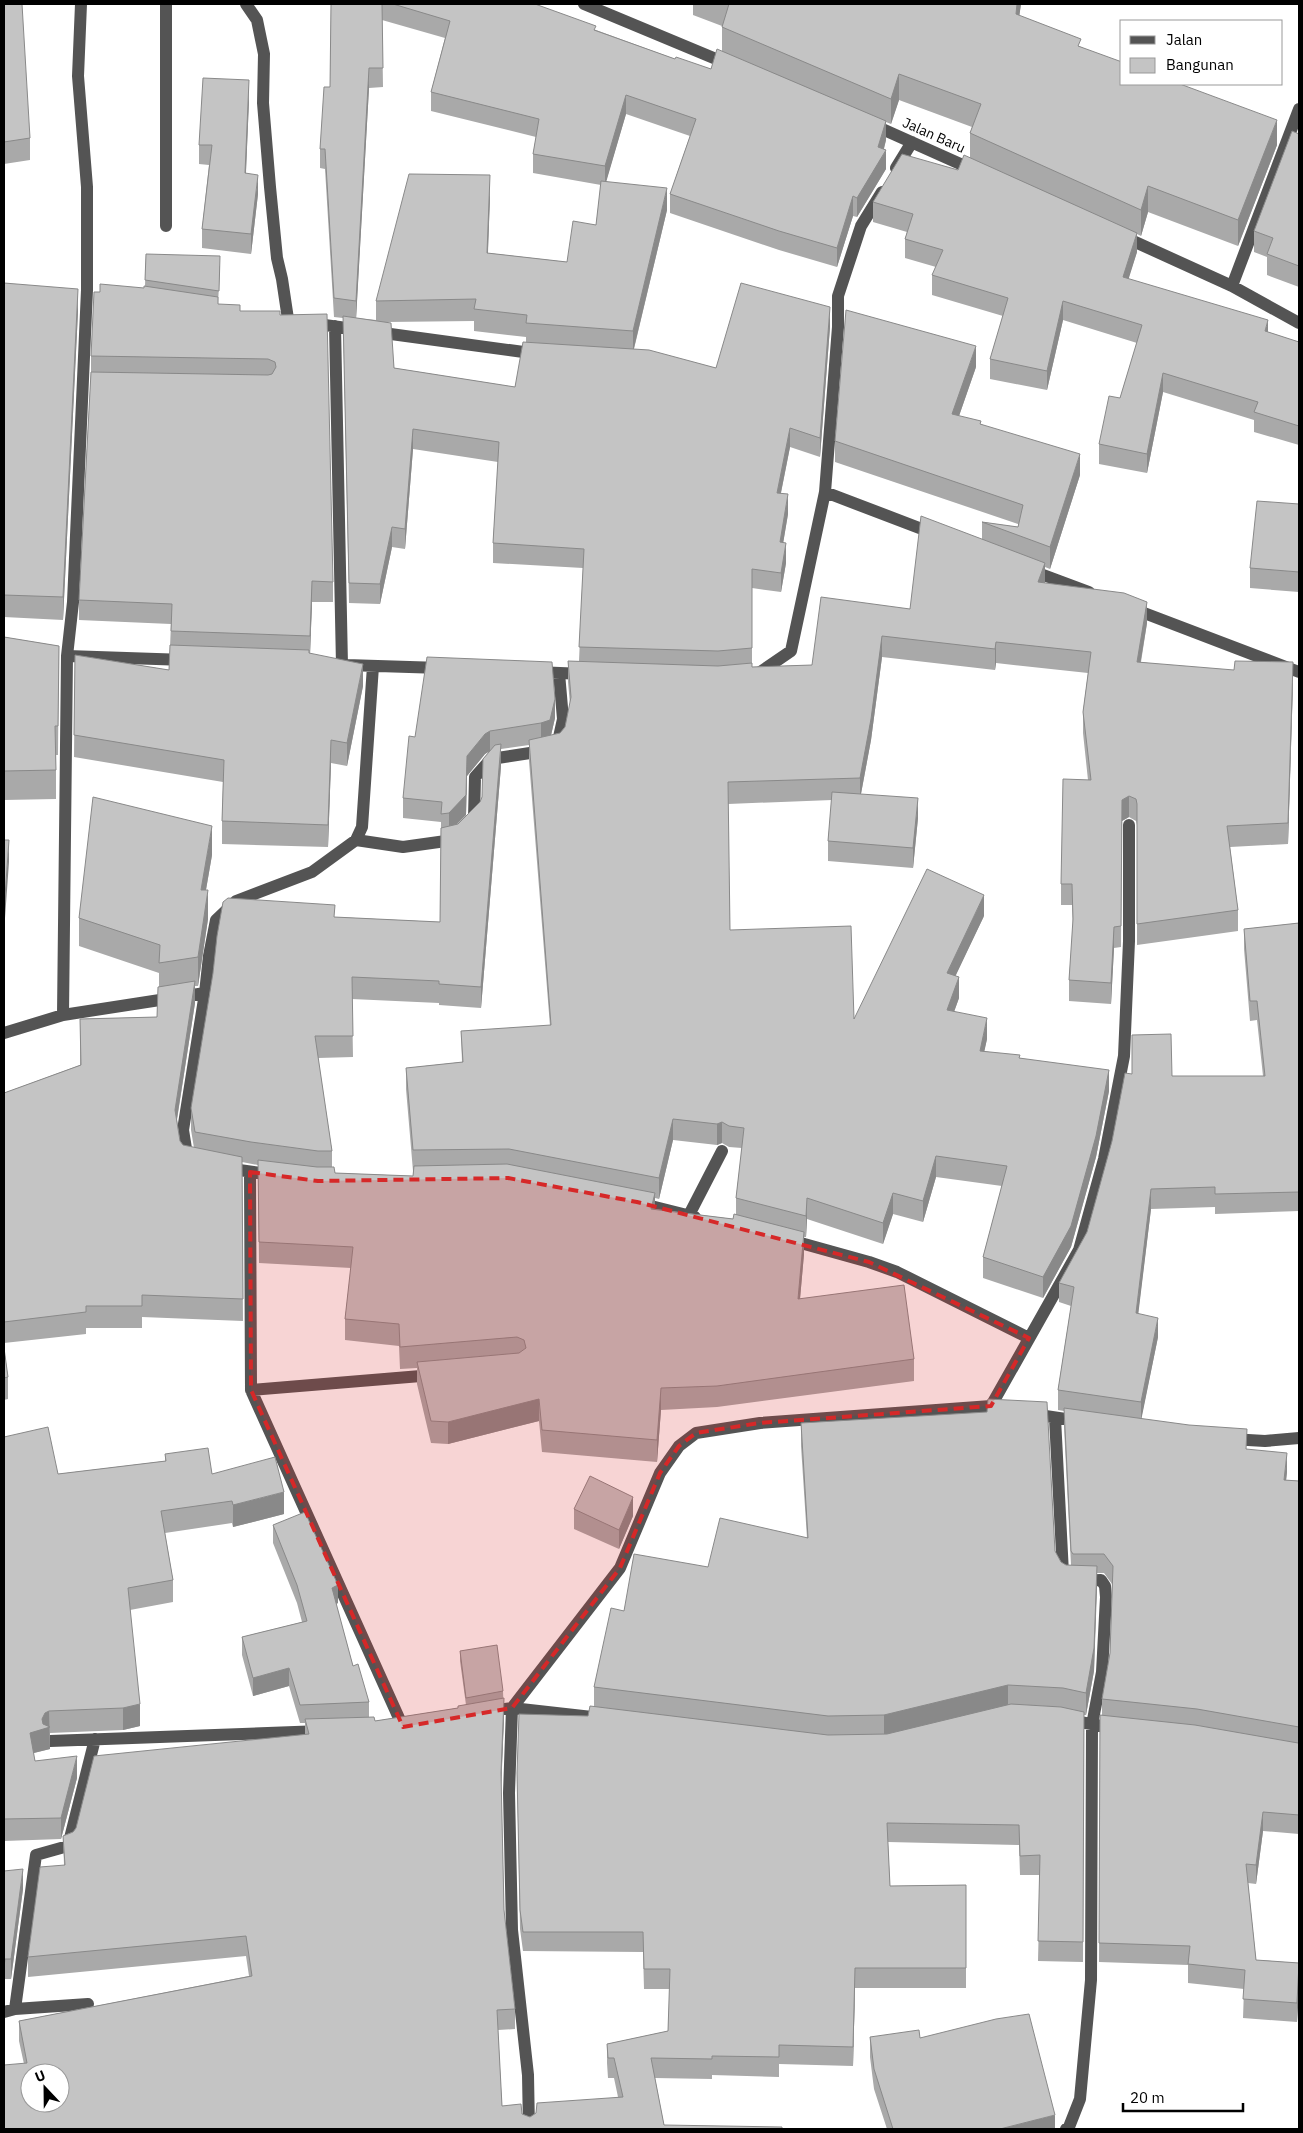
<svg xmlns="http://www.w3.org/2000/svg" width="1303" height="2133" font-family="'IBM Plex Sans',sans-serif">
	<style>
		.lines { fill: none; stroke-linecap: round; stroke-linejoin: round }
		.minor { stroke: #545454; stroke-width: 12 }
		.wall { fill: #a9a9a9; fill-rule: evenodd }
		.shaded-wall { fill: #898989 }
		.building { fill: #c4c4c4; stroke: #898989; fill-rule: evenodd }
		.marked { fill: #d62828; fill-opacity: 0.2; stroke: #d62828; stroke-width: 4; stroke-dasharray: 10 6; stroke-linejoin: round }
		.labels { text-anchor: middle; dominant-baseline: central; stroke-width: 5; stroke-linejoin: round; paint-order: stroke }
		.street-label { font-size: 14px; fill: #000; stroke: #fff }
	</style>
	<rect width="100%" height="100%" fill="#fff"/>
	<g class="lines">
		<!-- minor -->
		<path class="minor" d="M166,4V226
			M246,4L257,20L264,54L263,103L270,187L277,258L282,279L288,319
			M584,4L728,64
			M871,124L976,171
			M896,168L912,142
			M1122,236L1232,286L1299,109
			M1232,286L1299,323
			M310,323L538,354
			M335,326L342,665
			M825,492L935,534
			M1030,570L1089,592
			M1131,608L1299,672
			M67,656L186,660
			M346,665L441,668
			M536,672L584,674
			M756,675L791,651L825,492L838,327V296L861,226L882,192
			M469,822L474,818L475,777L491,759L543,751L557,746L563,719L559,673
			M356,840L403,847L453,840L456,837
			M63,1015L67,656L73,602L87,290V187L78,76L81,4
			M4,1033L63,1015L205,993L209,956L216,920L236,901L312,872L356,840L362,827L373,666
			M188,1161L183,1130L205,993
			M225,1168L274,1175
			M250,1172L251,1390L403,1727
			M639,1203L695,1217
			M689,1215L722,1151
			M790,1240L869,1262L897,1272L1029,1338
			M251,1390L433,1375
			M991,1406L1079,1250L1104,1159L1124,1056L1129,941V825
			M1032,1414L1079,1421
			M1055,1418L1063,1573L1068,1580L1072,1581L1101,1580L1105,1586L1106,1597L1102,1672L1092,1725L1091,1980L1080,2099L1069,2127L1066,2129
			M1231,1439L1265,1441L1299,1438
			M505,1709L512,1708L592,1717
			M1067,1720L1116,1728
			M50,1741L322,1731
			M15,2009L36,1855L68,1846L95,1739
			M4,2012L15,2009L88,2004
			M529,2129L528,2075L512,1930L509,1793L512,1708L620,1568L660,1473L679,1446L696,1433L760,1423L991,1406L1003,1408"/>
	</g>
	<!-- wall -->
	<path class="wall" d="M4,4L30,138V160L4,164Z
		M331,4H535L596,30L675,59L711,69L722,52V26L693,15V4H1021L1019,16L1277,145L1238,246L1148,212L1141,236L1137,234V252L1128,279L1268,332L1299,342V445L1254,432V420L1163,392L1147,473L1099,464V444L1120,398L1137,343L1063,320L1047,390L990,379V359L1003,316L932,295V275L936,267L905,258V239L907,232L873,222V202L958,170L970,157V133L972,127L899,100L891,124L886,122V140L884,149L886,169L857,217L853,216L837,267L779,250L670,213V194L690,136L626,114L606,181L667,210L634,349L716,368L830,327L820,457L790,447L781,493L788,514L783,543L786,563L781,592L752,588V667L812,665L910,609L982,539V522L1018,527V524L835,462V441L976,367L959,416L981,424L1080,475L1050,569L1045,567V583L1147,623L1141,662L1293,683L1288,844L1230,847L1238,910V931L1137,945V825L1136,821L1129,817L1122,821L1121,947L1114,948L1111,1004L1069,1001V980L1073,926L1072,905H1061V884L1088,780L1083,733V712L1088,673L996,663L995,670L882,657L871,740L861,794L918,818L913,868L828,861V841L832,800L728,804L730,930L854,1019L984,916L955,976L959,998L954,1012L987,1039L984,1051L1020,1058L1109,1091L1096,1157L1071,1247L1043,1298L983,1278V1257L1002,1186L936,1177L923,1222L893,1214L883,1244L807,1219L806,1237H804V1254L800,1299L914,1359V1381L717,1407L661,1410L657,1462L542,1452L539,1421L448,1444L431,1443L417,1384V1368L400,1369L399,1346L345,1340V1319L351,1268L259,1263L258,1165L242,1162L243,1321L142,1317V1328H86V1334L4,1343V1093L80,1065V1019L157,1017L159,987V973L79,946V918L212,855L206,890L208,919L198,986H195V1003L177,1120L180,1141L183,1145L194,1148L191,1130V1108L335,917L440,922L441,822L403,818V798L415,737L555,718L551,735L560,733L565,727L570,704L568,682V661H579L583,568L493,563V543L498,462L413,449L405,549L392,547L380,604L349,603L343,318L334,317L325,169L320,168V149L330,87ZM382,20L445,38L431,92V111L536,137L533,154V173L601,185L596,225L567,262L488,253L490,196L376,301V320L356,318L369,88L383,87ZM474,321V331L526,337V342L515,387L394,368L387,322ZM529,745V761L550,1026L461,1031L462,1062L406,1068V1089L413,1171V1176L335,1173L332,1167V1151L318,1058L353,1057L352,999L439,1003V1005L481,1008L501,766V749ZM490,751L482,797L480,802L458,824L456,825L466,815L467,776L485,754ZM673,1140L717,1145L722,1143L729,1147L742,1148L736,1198V1214L733,1219L655,1209V1198L659,1199Z
		M249,100L246,173L258,194L251,254L202,248V229L209,165L199,164V145Z
		M1299,134V287L1267,275V257L1254,252V231Z
		M146,254L220,266L218,304L240,311L280,315L333,582V602H312L310,653L363,686L347,766L331,763L328,847L222,844V821L223,782L74,757L75,655L169,670L171,624L79,620V600L91,372V356L100,292L144,288L145,286Z
		M4,283L78,311L63,620L4,617Z
		M1299,504V592L1250,588V568Z
		M4,637L59,646L58,755H56V799L4,800Z
		M1299,923V1211L1215,1214V1207L1151,1209L1138,1313L1158,1337L1141,1419L1247,1449L1287,1472L1286,1480L1299,1481V1834L1263,1831L1256,1884L1248,1883L1256,1960L1299,1963L1297,2022L1243,2018L1244,1989L1188,1983V1965L1099,1962L1100,1715H1102V1699L1110,1653L1112,1584L1104,1573H1097L1094,1671L1086,1715H1084L1083,1962L1038,1961L1040,1875H1020L1019,1845L888,1842L890,1886L966,1885V1988H855L853,2066L779,2064V2077L712,2075V2079L655,2078L664,2125L4,2129L24,2064L19,2041V2021L249,1976L246,1956L28,1977V1957L64,1865L63,1836L305,1734V1723H300L289,1686L253,1696L242,1655V1637L302,1622L297,1603L273,1543V1525L338,1603L336,1604L353,1666L369,1702V1717L375,1721L458,1708L466,1705L460,1661V1651L503,1691L504,1718L501,1786L504,1910L515,2009V2029L498,2030L502,2106L530,2117L618,2097L614,2078H608L607,2063V2044L668,2031L670,1989H644L643,1952L523,1951L520,1929L517,1773L588,1716L594,1707V1687L624,1611L708,1567L807,1538L801,1446V1423L1055,1551L1061,1562L1066,1565H1071L1064,1427V1411L1058,1410V1390L1071,1306L1059,1302V1283L1087,1232L1132,1074L1172,1076H1263L1257,1020L1250,1021L1244,949V929Z
		M4,1348L8,1377V1399L4,1400Z
		M4,1437L58,1474L165,1461V1454L212,1474L284,1514L233,1527L232,1523L165,1533L173,1580V1602L130,1610L140,1726L123,1730L50,1733V1749L33,1753L35,1761L77,1778L61,1839L4,1841Z
		M574,1509L633,1516L619,1549L574,1529Z
		M4,1871L23,1889L11,1979H5L4,1987Z
		M870,2037L920,2038L1055,2129H887L874,2089L870,2057Z"/>
	<!-- shaded-wall -->
	<path class="shaded-wall" d="M1017,4H1021L1016,40V14Z
		M369,68V88L356,320V301Z
		M899,74V100L891,124V99Z
		M249,80V100L245,193V173Z
		M626,95V114L605,186V166Z
		M1277,120V145L1238,246V220Z
		M886,121V140L881,159L886,150V169L857,217V198L878,147Z
		M258,175V194L251,254V234Z
		M490,175V196L487,274V253Z
		M1148,186V212L1141,236V210Z
		M667,188V210L633,352V331Z
		M853,196V216L837,267V248Z
		M1137,233V252L1123,297V277Z
		M78,289V311L63,620V597Z
		M1063,301V320L1047,390V371Z
		M830,307V327L820,457V438Z
		M1268,320V340L1265,331Z
		M976,346V367L952,436V414Z
		M1163,373V392L1147,473V454Z
		M790,428V447L777,512V493Z
		M413,429V449L405,549V529Z
		M1080,454V475L1050,569V547Z
		M788,494V514L780,562V542Z
		M392,527V547L380,604V584Z
		M786,543V563L781,592V573Z
		M1045,563V584L1038,582Z
		M312,581V602L310,656V636Z
		M1147,602V623L1137,683V662Z
		M882,636V657L871,740L860,799V778Z
		M996,642V663L995,670V649Z
		M1293,662V683L1288,844V823Z
		M363,664V686L347,766V743Z
		M555,699V718L550,740L541,743V723Z
		M490,731V751L485,754L467,776L466,815L449,832V813L467,756L485,734Z
		M331,740V763L328,847V825Z
		M501,744V766L481,1008V987Z
		M1129,796V817L1122,821L1121,947L1122,800Z
		M918,798V818L913,868V848Z
		M212,826V855L201,918V890Z
		M9,840V862L4,932V910Z
		M208,890V919L198,986V957Z
		M984,895V916L947,994V973Z
		M1114,927V948L1111,1004V983Z
		M959,977V998L947,1031V1010Z
		M195,981V1003L175,1131V1110Z
		M987,1018V1039L980,1072V1051Z
		M1109,1070V1091L1096,1157L1071,1247L1043,1298V1277Z
		M673,1119V1140L659,1199V1178Z
		M722,1122V1143L717,1145V1124Z
		M936,1156V1177L923,1222V1201Z
		M1151,1189V1209L1136,1333V1313Z
		M655,1193V1215L651,1209Z
		M893,1193V1214L883,1244V1223Z
		M807,1198V1219L806,1237V1216Z
		M804,1232V1254L798,1321V1299Z
		M1158,1318V1337L1141,1421V1402Z
		M661,1388V1410L657,1462V1440Z
		M539,1399V1421L448,1444V1422Z
		M1287,1453V1472L1284,1499V1480Z
		M284,1492V1514L233,1527V1505Z
		M633,1497V1516L619,1549V1530Z
		M1097,1566V1589L1094,1671L1086,1715V1693Z
		M338,1585V1603L332,1606V1588Z
		M289,1668V1686L253,1696V1678Z
		M1008,1685V1708L884,1738V1715Z
		M504,1698V1718L501,1793V1773Z
		M140,1704V1726L123,1730V1708Z
		M49,1711L50,1749L30,1754V1733L42,1719L45,1713Z
		M77,1756V1778L61,1839V1818Z
		M1263,1812V1831L1256,1884V1865Z
		M23,1869V1889L11,1979V1959Z
		M5,1959V1979L4,1987V1967Z
		M855,1968V1988L853,2066V2047Z
		M1299,1974V1993L1297,2022V2003Z
		M1055,2115V2129H1000Z"/>
	<!-- building -->
	<path class="building" d="M4,4H22L30,138L4,142Z
		M331,4H382L383,68H369L356,301L334,298L325,149H320L324,87H330Z
		M393,4H535L596,26L594,30L675,59L676,57L711,69L717,49L886,121L878,147L886,150L857,198L853,196L837,248L779,231L670,194L696,119L626,95L605,166L533,154L539,119L431,92L450,21Z
		M729,4H1017L1016,14L1081,39L1078,46L1122,62V84H1180L1277,120L1238,220L1148,186L1141,210L970,133L981,104L899,74L891,99L722,27Z
		M203,78L249,80L245,173L258,175L251,234L202,229L212,145H199Z
		M1292,131L1299,134V266L1267,254L1273,238L1254,231Z
		M902,154L958,170L964,155L1137,233L1123,277L1268,320L1265,331L1299,342V426L1254,412L1258,402L1163,373L1147,454L1099,444L1109,396L1120,398L1142,325L1063,301L1047,371L990,359L1008,298L932,275L943,250L905,239L913,214L873,202Z
		M409,174L490,175L487,253L567,262L573,221L596,225L601,181L667,188L633,331L526,323L527,315L474,309L476,299L376,301Z
		M146,254L220,256L219,291L145,280Z
		M4,283L78,289L63,597L4,595Z
		M741,283L830,307L820,438L790,428L777,493L788,494L780,542L786,543L781,573L752,569V648L718,651L579,647L584,549L493,543L499,442L413,429L405,529L392,527L380,584L349,583L343,316L391,323L394,368L515,387L523,342L649,350L716,368Z
		M100,284L144,288V286L218,297V304L240,305V311H280V315L327,314L333,582L312,581L310,636L171,631L172,604L79,600L91,372L268,375L272,374L276,367L275,362L268,359L91,356L94,292H100Z
		M846,310L976,346L952,414L981,421L980,424L1080,454L1050,547L982,522L1018,527L1023,505L835,441Z
		M1257,501L1299,504V572L1250,568Z
		M921,516L1045,563L1038,582L1124,593L1147,602L1137,662L1234,670L1235,661L1293,662L1288,823L1227,826L1238,910L1137,924V804L1136,799L1129,796L1122,800L1121,926L1114,927L1111,983L1069,980L1073,919L1072,884H1061L1063,779L1091,780L1083,712L1091,652L996,642L995,649L882,636L871,719L860,778L728,782L730,930L851,926L854,1019L927,869L984,895L947,973L959,977L947,1010L987,1018L980,1051L1020,1055L1019,1058L1109,1070L1096,1136L1071,1226L1043,1277L983,1257L1007,1166L936,1156L923,1201L893,1193L883,1223L807,1198L806,1216L736,1198L744,1128L729,1126L722,1122L717,1124L673,1119L659,1178L509,1149L413,1150L406,1068L463,1062L461,1031L551,1025L529,740L560,733L565,727L571,697L568,661L718,666L752,663V667L812,665L821,597L910,609Z
		M4,637L59,646L58,726H55L56,770L4,771Z
		M170,645L309,650V653L363,664L347,743L331,740L328,825L222,821L224,760L74,735L75,655L169,670Z
		M427,657L552,662L555,699L550,720L541,723L490,731L485,734L467,756L466,795L449,813L441,814L442,802L403,798L409,736L415,737Z
		M501,744L481,987L439,984V981L352,977L353,1036H315L332,1151H318L251,1142L195,1132L191,1108L213,973L217,936L223,902L228,898L335,905L334,917L440,922L441,828L458,824L480,802L482,797L483,759L495,745Z
		M832,792L918,798L913,848L828,841Z
		M93,797L212,826L201,890H208L198,957L159,963L160,945L79,918Z
		M4,840H9L4,910Z
		M1299,923V1192L1215,1194V1187L1151,1189L1136,1313L1158,1318L1141,1402L1058,1390L1074,1287L1059,1283L1087,1232L1112,1141L1125,1073L1132,1074V1035L1171,1034L1172,1076H1265L1257,1001H1250L1244,929Z
		M195,981L175,1110L180,1141L183,1145L242,1157L243,1299L142,1295V1306H86V1312L4,1322V1093L81,1065L80,1019L157,1017L158,987Z
		M258,1160L317,1167H334L335,1173L413,1176L414,1166L507,1164L655,1193L651,1209L733,1219L734,1214L804,1232L798,1299L904,1285L914,1359L717,1386L661,1388L657,1440L542,1430L539,1399L448,1422L431,1421L417,1362L519,1353L526,1348L524,1340L517,1337L400,1347L399,1324L345,1319L353,1247L259,1242Z
		M4,1348L8,1377L4,1378Z
		M988,1399L1047,1402L1055,1551L1061,1562L1066,1565L1097,1566L1094,1648L1086,1693L1063,1688L1008,1685L884,1715L828,1716L594,1687L611,1608L624,1611L634,1554L708,1567L720,1518L808,1538L801,1423L987,1412Z
		M1064,1408L1189,1425L1247,1429L1246,1449L1287,1453L1284,1480L1299,1481V1727L1197,1709L1102,1699L1110,1653L1113,1566L1104,1554H1073L1071,1551Z
		M48,1427L58,1474L166,1461L165,1454L208,1448L212,1474L275,1457L284,1492L233,1505L232,1501L161,1511L173,1580L128,1588L140,1704L123,1708L49,1711L45,1713L42,1719L43,1724L50,1727L30,1733L35,1761L77,1756L61,1818L4,1819V1437Z
		M590,1476L633,1497L619,1530L574,1509Z
		M305,1512L338,1585L332,1588L353,1666L358,1664L369,1702L300,1705L289,1668L253,1678L242,1637L307,1621L297,1585L273,1525Z
		M497,1645L503,1691L466,1698L460,1651Z
		M504,1698L501,1773L504,1910L515,2009L497,2010L502,2106L521,2104L522,2114L530,2117L536,2113L537,2103L623,2097L614,2058H608L607,2044L668,2031L670,1969H644L643,1932H523L520,1910L517,1773L519,1714L588,1716L590,1706L828,1735L887,1734L1011,1704L1061,1707L1084,1712L1083,1942L1038,1941L1040,1855L1020,1856L1019,1825L887,1823L890,1886L966,1885V1968H855L853,2047L779,2045V2057L712,2056V2059L651,2058L664,2125L782,2127V2129H4V2065L27,2063L19,2021L252,1976L246,1936L28,1957L40,1867L65,1865L63,1836L73,1832L76,1828L94,1756L309,1734L305,1719L374,1717L375,1721L458,1708V1706ZM30,2073H60V2103H30Z
		M1100,1715L1195,1725L1298,1743L1299,1742V1815L1263,1812L1256,1865L1246,1864L1256,1960L1299,1963L1297,2003L1243,1999L1245,1970L1188,1964L1190,1946L1099,1943Z
		M23,1869L11,1959H5L4,1967V1871Z
		M1029,2014L1055,2115L1000,2129H893L874,2069L870,2037L919,2030L920,2038L996,2019Z"/>
	<!-- marked area -->
	<path class="marked" d="M250,1172L318,1181L508,1178L637,1202L869,1262L1029,1338L991,1406L760,1423L696,1433L679,1446L660,1473L620,1568L512,1708L403,1727L251,1390Z"/>
	<g class="labels">
		<!-- street labels -->
		<g class="street-label">
			<text transform="translate(934 135) rotate(24)">Jalan Baru</text>
		</g>
	</g>
	<!-- border -->
	<rect width="1303" height="2133" fill="none" stroke="#000000" stroke-width="10"/>
	<!-- legend -->
	<rect x="1120" y="20" width="162" height="65" fill="#ffffff" stroke="#999999"/>
	<rect x="1130" y="36" width="25" height="8" fill="#545454" stroke="#999999"/>
	<text x="1166" y="45" font-size="15" fill="#000000">Jalan</text>
	<rect x="1130" y="58" width="25" height="15" fill="#c4c4c4" stroke="#999999"/>
	<text x="1166" y="70" font-size="15" fill="#000000">Bangunan</text>
	<!-- north arrow -->
	<g transform="translate(45 2088) rotate(338)"><circle r="24" fill="#ffffff" stroke="#999999"/>
	<path d="M0-4L9 19L0 12L-9 19Z" fill="#000000"/>
	<text y="-8" font-size="14" font-weight="bold" text-anchor="middle" fill="#000000">U</text>
	</g>
	<!-- scale -->
	<path d="M1123 2103v8h120v-8" fill="none" stroke="#000000" stroke-width="2.5"/>
	<text x="1130" y="2103" font-size="15" fill="#000000" stroke="#ffffff" stroke-width="4" paint-order="stroke">20 m</text>
</svg>
